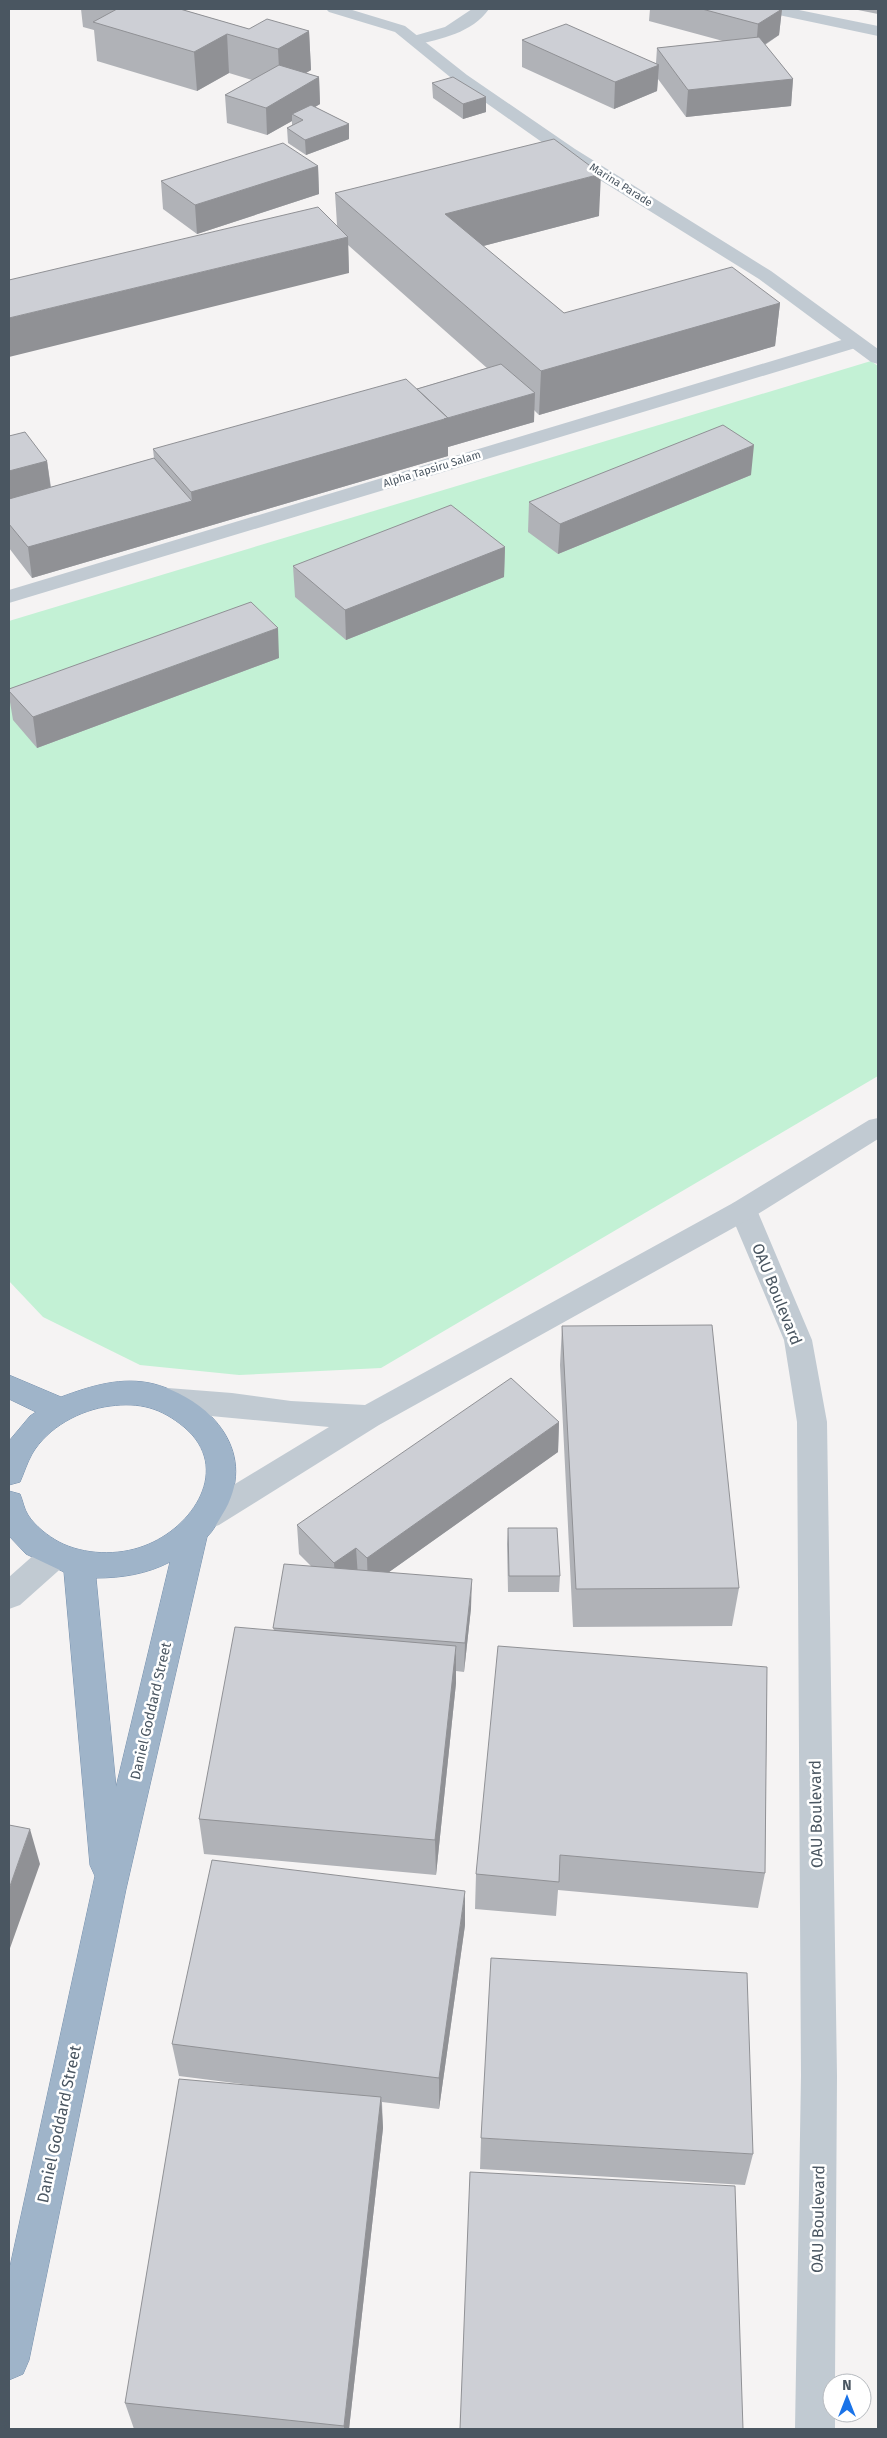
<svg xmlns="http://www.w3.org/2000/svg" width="887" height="2438" font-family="'Fira Sans',sans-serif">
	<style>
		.green { fill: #c3f1d5 }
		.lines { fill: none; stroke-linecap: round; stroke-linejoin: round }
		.trunk-casing { stroke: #7690ad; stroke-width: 1 }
		.service { fill: #c1cad2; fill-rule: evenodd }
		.minor { fill: #c1cad2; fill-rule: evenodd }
		.tertiary { fill: #c1cad2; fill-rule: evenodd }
		.trunk { fill: #9fb4c9; fill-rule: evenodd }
		.wall { fill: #b0b2b7 }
		.shaded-wall { fill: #909195 }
		.building { fill: #cdcfd5; stroke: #909195 }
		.labels { text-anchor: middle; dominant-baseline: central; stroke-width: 5; stroke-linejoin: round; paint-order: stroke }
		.far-street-label { font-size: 11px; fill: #4a5661; stroke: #fff }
		.street-label { font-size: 14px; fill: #4a5661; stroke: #fff }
		.near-street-label { font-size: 16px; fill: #4a5661; stroke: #fff }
	</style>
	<rect width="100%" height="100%" fill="#f5f3f3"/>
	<!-- green -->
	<path class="green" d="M871,361L878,366V1076L381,1368L239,1375L140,1365L43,1317L9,1281V621Z"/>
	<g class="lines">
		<!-- trunk casing -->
		<g class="trunk-casing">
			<path id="trunk" d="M9,1375L61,1397C91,1386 122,1376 154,1384C213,1400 260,1455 222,1515C218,1522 213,1531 207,1537L126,1889L29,2360L23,2374L9,2380V2271L95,1876L90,1865L64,1572L26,1554L9,1536V1491L20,1494C23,1501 24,1509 28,1515C35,1526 48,1536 59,1542C84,1555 118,1556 144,1546C193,1528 233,1468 184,1427C161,1408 140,1402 110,1406C80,1410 48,1427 32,1454C27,1463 24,1473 20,1482L9,1485V1441L30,1416L36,1412L9,1399ZM170,1562L116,1787L96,1578C122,1578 147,1574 170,1562Z"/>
		</g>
		<!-- service -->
		<path class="service" d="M472,9H489C472,33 441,39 415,45L407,40L410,37L445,27Z
			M766,9H794L878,26V36L774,14Z"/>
		<!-- minor -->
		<path class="minor" d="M855,336L862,338L864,342L862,346L9,603V590Z
			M743,1200L753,1203L757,1210L812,1340L827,1422L837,2076L835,2383H832V2413H835V2429H795L801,2076L797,1422L784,1340L729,1210L733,1203Z"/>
		<!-- tertiary -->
		<path class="tertiary" d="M326,9H349L405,26L467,75L575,149L771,271L878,349V364L871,362L759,279L563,157L455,81L395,32L329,12Z
			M878,1118V1139L753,1217L379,1425L219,1525L208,1529L197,1525L193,1516L197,1507L329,1427L168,1412L158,1408L153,1400L158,1392L168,1388L232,1393L291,1401L365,1405L733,1203L869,1120Z
			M55,1542L66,1546L70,1555L66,1564L20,1605L9,1609V1577L44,1546Z"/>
		<!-- trunk -->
		<use href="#trunk" class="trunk"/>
	</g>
	<!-- wall -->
	<path class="wall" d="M81,9H180L249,29L309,31L311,70L306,73L319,77L320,104L315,107L349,124V139L306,155L288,143L287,128L292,125V121L267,135L227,123L225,95L252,80L229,73L197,91L97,61L94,30L83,27Z
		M650,9H782L779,35L765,45L793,79L791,106L686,117L658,79L657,91L614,109L522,67V40L656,63L657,48L723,41L649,21Z
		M853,9H878V14Z
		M432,83L486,97V112L463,119L433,98Z
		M318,166L319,194L197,234L163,209L161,181Z
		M335,193L599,216L483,246L564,313L780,303L775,346L539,415L534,410V422L448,447V456L32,578L9,548V436L47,461L51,487L154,458L153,449L416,389L487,368L348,245L349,273L337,225Z
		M751,475L558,554L528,532L529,502Z
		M505,547L504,577L346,640L295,597L293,566Z
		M279,658L37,748L13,720L9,696V689Z
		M562,1326L739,1588L732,1626L573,1627L560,1365Z
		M559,1422L558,1452L389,1572L471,1608L464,1672L456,1671V1683L436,1875L204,1854L199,1819L274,1630L273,1628L311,1566L299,1554L297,1525Z
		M508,1528L560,1576L559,1592H508L507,1544Z
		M767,1667L765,1873L758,1908L558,1890L556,1916L475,1909L476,1874Z
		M465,1925L439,2109L382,2102L383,2128L349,2429H134L125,2403L259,2086L179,2076L172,2044Z
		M481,2138L753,2154L745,2185L480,2169Z"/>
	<!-- shaded-wall -->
	<path class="shaded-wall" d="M782,9L779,35L756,50L758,24Z
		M309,31L311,70L280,88L278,49Z
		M227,34L229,73L197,91L194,52Z
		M659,65L657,91L614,109L615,82Z
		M319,77L320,104L298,117L292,114V121L267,135L266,108Z
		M793,79L791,106L686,117L688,90Z
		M486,97V112L463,119V104Z
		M349,124V139L306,155L305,140Z
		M318,166L319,194L197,234L195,205Z
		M601,174L599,216L445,256V214Z
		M348,237L349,273L9,357V318Z
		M780,303L775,346L539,415L541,371Z
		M535,393L534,422L448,447V456L32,578L28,547L192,501L191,492Z
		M754,445L751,475L558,554L560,524Z
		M47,461L51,491L9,502V471Z
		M505,547L504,577L346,640L345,610Z
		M278,628L279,658L37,748L33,717Z
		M559,1422L558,1452L368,1587L367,1558Z
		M356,1548L358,1577L336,1592L334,1563Z
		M472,1579L471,1608L464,1672L465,1643Z
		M456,1646V1683L436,1875L435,1840Z
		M30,1829L40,1864L9,1951V1889Z
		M465,1891V1925L439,2109V2078Z
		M381,2097L383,2128L349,2429H344V2426Z"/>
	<!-- building -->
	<path class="building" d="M117,9H180L249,29L267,19L309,31L278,49L227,34L194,52L93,22Z
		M702,9H782L758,24Z
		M566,24L659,65L615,82L522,40Z
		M759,37L793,79L688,90L657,48Z
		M279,65L319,77L266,108L225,95Z
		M453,77L486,97L463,104L432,83Z
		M311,105L349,124L305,140L287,128L303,120L292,114Z
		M554,139L601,174L445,214L564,313L732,267L780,303L541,371L335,193Z
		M283,143L318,166L195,205L161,181Z
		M318,207L348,237L9,318V280Z
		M501,364L535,393L444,419L448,418L417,389Z
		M406,379L448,418L191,492L153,449Z
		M723,425L754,445L560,524L529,502Z
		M25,432L47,461L9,471V436Z
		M154,458L192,501L28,547L9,524V499Z
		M451,505L505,547L345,610L293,566Z
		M251,602L278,628L33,717L9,691V689Z
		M712,1325L739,1588L576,1589L562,1326Z
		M511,1378L559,1422L367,1558L356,1548L334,1563L297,1525Z
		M508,1528H557L560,1576H509Z
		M284,1564L472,1579L465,1643L273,1628Z
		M235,1627L456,1646L435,1840L199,1819Z
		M498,1646L767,1667L765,1873L560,1855L559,1882L476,1874Z
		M9,1825L30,1829L9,1889Z
		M212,1860L465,1891L439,2078L172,2044Z
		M491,1958L747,1973L753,2154L481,2138Z
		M179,2079L381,2097L344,2426L125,2403Z
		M470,2172L735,2186L743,2429H460Z"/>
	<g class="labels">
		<!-- far-street labels -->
		<g class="far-street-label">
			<text transform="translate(621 185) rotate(32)">Marina Parade</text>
			<text transform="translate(432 469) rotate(-17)">Alpha Tapsiru Salam</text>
		</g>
		<!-- street labels -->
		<g class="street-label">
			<text transform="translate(151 1711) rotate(-77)">Daniel Goddard Street</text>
		</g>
		<!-- near-street labels -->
		<g class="near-street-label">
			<text transform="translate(777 1294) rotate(68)">OAU Boulevard</text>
			<text transform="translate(816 1814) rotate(-91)">OAU Boulevard</text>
			<text transform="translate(59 2124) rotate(-78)">Daniel Goddard Street</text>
			<text transform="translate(818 2219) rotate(-89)">OAU Boulevard</text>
		</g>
	</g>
	<!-- border -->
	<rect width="887" height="2438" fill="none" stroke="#4a5661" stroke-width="20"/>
	<!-- north arrow -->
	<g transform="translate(847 2398)"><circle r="24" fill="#ffffff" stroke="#b7bbc0"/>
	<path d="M0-4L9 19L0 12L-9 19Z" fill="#1a73e8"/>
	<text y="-8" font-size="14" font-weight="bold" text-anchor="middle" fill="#4a5661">N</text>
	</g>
</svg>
